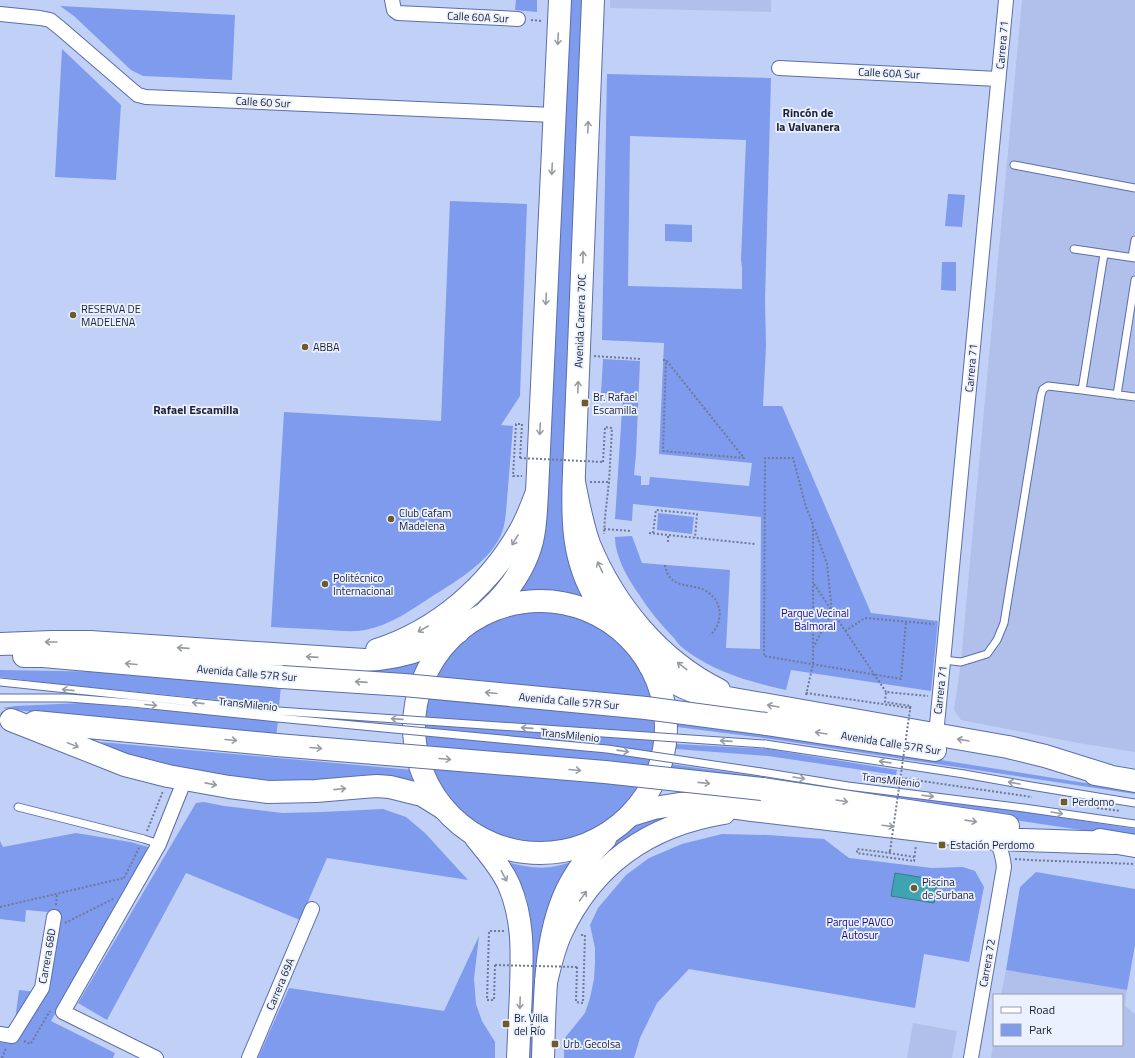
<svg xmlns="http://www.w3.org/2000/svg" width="1135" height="1058" font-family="'Titillium Web',sans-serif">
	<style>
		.built { fill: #b1c0eb }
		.green { fill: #7f9bed; fill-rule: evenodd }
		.water { fill: #40a3b2; stroke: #347c8d }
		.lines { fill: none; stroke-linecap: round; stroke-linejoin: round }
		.service-casing { stroke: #5a6ea9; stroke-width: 9 }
		.minor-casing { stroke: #5a6ea9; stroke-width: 16 }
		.primary-casing { stroke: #5a6ea9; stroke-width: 24 }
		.trunk-casing { stroke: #5a6ea9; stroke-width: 24 }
		.path { stroke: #6e7999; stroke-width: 2; stroke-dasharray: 2 2; stroke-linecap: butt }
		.service { stroke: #fff; stroke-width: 7 }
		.minor { stroke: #fff; stroke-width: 14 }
		.primary { stroke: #fff; stroke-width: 22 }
		.trunk { stroke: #fff; stroke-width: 22 }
		.service-bridge-casing { stroke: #5a6ea9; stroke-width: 9; stroke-linecap: butt }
		.trunk-bridge-casing { stroke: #5a6ea9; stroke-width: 24; stroke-linecap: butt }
		.path-bridge { stroke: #6e7999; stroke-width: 2; stroke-dasharray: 2 2; stroke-linecap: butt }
		.service-bridge { stroke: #fff; stroke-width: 7 }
		.trunk-bridge { stroke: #fff; stroke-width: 22 }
		.oneway { stroke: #979ba5 }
		.poi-dot { fill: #6d5b29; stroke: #ecf1ff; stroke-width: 1.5 }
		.labels { text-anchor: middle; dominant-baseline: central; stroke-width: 3.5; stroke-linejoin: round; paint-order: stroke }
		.street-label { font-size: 11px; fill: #182038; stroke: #ecf1ff }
		.poi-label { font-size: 11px; fill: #182038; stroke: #ecf1ff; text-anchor: start }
		.park-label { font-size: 11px; fill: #120786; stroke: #ecf1ff }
		.neighbourhood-label { font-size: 12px; font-weight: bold; fill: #182038; stroke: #ecf1ff }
	</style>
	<rect width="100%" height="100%" fill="#c1d0f7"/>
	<!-- built -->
	<path class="built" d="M610,0H771V12L610,8Z
		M1022,0H1135V752L1078,743L961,720L954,710L961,662L968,583Z
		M1006,970L1127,990L1125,1006L1135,1014V1058H991L994,1039V1045H1122V995H1001Z
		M913,1023L957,1031L952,1058H907Z"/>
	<!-- green -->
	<path class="green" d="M516,0H537V12L515,10Z
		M567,0H584L574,181L570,311L587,599C576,596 564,592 552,591C541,590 530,592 520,593L531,571Z
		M60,6L235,15L232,80L143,76L131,70L74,16Z
		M62,49L121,105L116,180L55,177Z
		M607,74L771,78L765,300L766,346L763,406H782L871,613L938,621L931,691L791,670L786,690C750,682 714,672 684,649C680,646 677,642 674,638C660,624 648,609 638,593C627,577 615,556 615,537L632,536L642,563L730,570L726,648L760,649L761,517L633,504L632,521L615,519L623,395L601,393L603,359L640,361L636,454L634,475L641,476V485H649L650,477L749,486L752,463L659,454L664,343L602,340ZM630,136L746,140L741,260L742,267V289L628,286Z
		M948,194L965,195L962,227L945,226Z
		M450,201L527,204L520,396L501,425L513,426L506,512C505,523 503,534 496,544C482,566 452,584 431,597C410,611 390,625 365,630C354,632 341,631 329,630C310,629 290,628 271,627L284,412L441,421Z
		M665,224L692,225V242L665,241Z
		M942,262H956V291L941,290Z
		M658,513L694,517L692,534L657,530Z
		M422 729a117 117 0 1 1 234 0a117 117 0 1 1-234 0Z
		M426,654L415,678L228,663Z
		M0,670L171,673L281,686L279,706L48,683L0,677Z
		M81,703L278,721L276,737L132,725L2,708L15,706Z
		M676,721L771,733L1135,791V794L771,739L677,727Z
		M101,742L413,770L423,790L274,784L139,761L119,752Z
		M676,744L768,749L897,770L896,775L768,756L676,749Z
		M670,764L842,788L1033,813L1135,829V838L908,804L666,771Z
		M204,802L224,806L282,813L322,812L383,809L406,817L425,833L468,880L327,858L300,920L186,873L107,1020L78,1003L196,803Z
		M694,809L592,870L604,853L619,837L635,823Z
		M76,833L130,842L152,848L51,1021L115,1053L113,1058H0V1042L12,1044L19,990L44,993L59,913L26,910L25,922L0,919V841L3,847Z
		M722,834L768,835L824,839L849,858L932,868L963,867L975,871L984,887L969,962L924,954L915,1008L689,969L657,1003L640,1038L634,1058H564V1039L585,1013L590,998L594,979L595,963V948L590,925L598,908L626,875L649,858L682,844Z
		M505,861C520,866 541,870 556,866C563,865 569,862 575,861L535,1058H524L530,927L527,899L518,880Z
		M1036,872L1135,889V945L1127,990L1006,970L1020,887Z
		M479,936L474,979L476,1004L482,1021L495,1042V1058H258L289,988L444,1011Z"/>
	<!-- water -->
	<path class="water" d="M895,873L937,880L934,903L891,896Z"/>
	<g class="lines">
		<!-- service casing -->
		<g class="service-casing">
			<path id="service" d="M1014,165L1135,188
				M1074,249L1135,258
				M1132,257L1135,240
				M1082,390L1104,254
				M1117,395L1135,280
				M943,660L961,662L987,654L997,640L1004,623L1041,395L1043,389L1048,386L1082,390L1135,397
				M0,682L278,711
				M0,698H69L132,703L278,718
				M765,744L964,774L1031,786L1135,803
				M761,772L848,786L1024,808L1135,824
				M18,807L144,839L159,844"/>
		</g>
		<!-- minor casing -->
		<g class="minor-casing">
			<path id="minor" d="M392,0L394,10L398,13L518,19
				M0,14L40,18L50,20L60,28L132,90L138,95L146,97L554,115
				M779,68L998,79
				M936,735L1006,0
				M0,1034L12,1036L42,988L54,917
				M156,1058L63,1012L159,844L185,779
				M249,1058L312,909
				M971,1058L1004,867C1003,857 1001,849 996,839"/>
		</g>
		<!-- primary casing -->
		<g class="primary-casing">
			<path id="primary" d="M593,0L574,472C572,518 572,560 597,600C602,608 609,615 614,622
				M414 727a126 126 0 1 1 252 0a126 126 0 1 1-252 0Z
				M487,611C508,592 525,569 532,541C536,525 536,508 537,492L560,0
				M476,838C488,853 501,867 509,885C524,920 522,954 521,991C520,1013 519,1036 518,1058
				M543,1058C545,1002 543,932 571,882C580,866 592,851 605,839"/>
		</g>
		<!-- trunk casing -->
		<g class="trunk-casing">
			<path id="trunk" d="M574,482C578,503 582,524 589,544C614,605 659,660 719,690
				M0,644L52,642H90L364,660C386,659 407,655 427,647C438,642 448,637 458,632
				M377,650C438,630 489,586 520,531C527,519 532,505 537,492
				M24,656H43L282,677
				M650,666L666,678L683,687L695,692L739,700L1008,747L1045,756L1109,776
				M11,720L125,765L168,776L229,787L268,792L316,791L363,787L377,786L390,787L422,795L443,808
				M35,722L277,745
				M766,724L935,750
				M1095,774L1135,781
				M762,789L1008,826
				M631,815L654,808L679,804L703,803L752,810L996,839L1114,843
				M1100,840L1135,846
				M546,982C550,965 554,948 561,933C593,864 650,825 724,813"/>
		</g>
		<!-- path -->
		<path class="path" d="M531,20L542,21
			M594,356L640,359
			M663,360H666L744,458L663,451L666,360
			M520,458L522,424H516L513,476H522
			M603,462L605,427L612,428L609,482L605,517L604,534
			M590,482H609
			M604,529L631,531
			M649,533L755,544
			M653,533L656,510L697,514L695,538
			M668,542V535
			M665,565C669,591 692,582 706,591C723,601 724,623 710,635
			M814,584L886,692
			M845,631L865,618L934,624
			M813,648L832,612L827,564L814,527
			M806,693L910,708V710
			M806,695L813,664V524L806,507L793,458H765L764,656L901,679L906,621
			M910,708L911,706L885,702L886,692L928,696
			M901,778L1032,797
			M1097,808L1120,811
			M147,831L163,791
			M890,851L889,853L857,849V853L914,861L916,845
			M889,853L914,857
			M1015,859L1029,860L1135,864
			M124,878L140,846
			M56,905L57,893
			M0,907L124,878
			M65,923L113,899
			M495,965L494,1000H487L489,931H504
			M577,967L576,1002L583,1003L585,935H579
			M24,1041L30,1044L31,1043L50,1011
			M2,1058L6,1048"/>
		<!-- service -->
		<use href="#service" class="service"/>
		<!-- minor -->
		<use href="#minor" class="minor"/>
		<!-- primary -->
		<use href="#primary" class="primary"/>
		<!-- trunk -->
		<use href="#trunk" class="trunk"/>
		<!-- service-bridge casing -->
		<g class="service-bridge-casing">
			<path id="service-bridge" d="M278,711L765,744
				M278,718L607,749L761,772"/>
		</g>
		<!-- trunk-bridge casing -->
		<g class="trunk-bridge-casing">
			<path id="trunk-bridge" d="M282,677L404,685L646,708L766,724
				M277,745L605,772L762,789"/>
		</g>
		<!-- path-bridge -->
		<path class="path-bridge" d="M520,458L603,462
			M890,851L910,710
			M495,965L577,967"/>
		<!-- service-bridge -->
		<use href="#service-bridge" class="service-bridge"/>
		<!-- trunk-bridge -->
		<use href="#trunk-bridge" class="trunk-bridge"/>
	</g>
	<!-- one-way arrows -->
	<defs><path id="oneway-shaft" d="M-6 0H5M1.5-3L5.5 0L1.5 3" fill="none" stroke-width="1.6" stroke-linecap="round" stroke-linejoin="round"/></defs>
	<g class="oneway">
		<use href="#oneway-shaft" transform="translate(558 39) rotate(93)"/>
		<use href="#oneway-shaft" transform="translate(588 127) rotate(-88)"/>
		<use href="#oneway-shaft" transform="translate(552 169) rotate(93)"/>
		<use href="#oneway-shaft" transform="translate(583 257) rotate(-88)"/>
		<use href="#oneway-shaft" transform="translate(546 299) rotate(93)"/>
		<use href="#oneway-shaft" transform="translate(578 387) rotate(-88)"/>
		<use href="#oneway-shaft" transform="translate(540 429) rotate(93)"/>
		<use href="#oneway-shaft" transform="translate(515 540) rotate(121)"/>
		<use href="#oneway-shaft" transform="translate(600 567) rotate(-115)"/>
		<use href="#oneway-shaft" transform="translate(423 629) rotate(150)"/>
		<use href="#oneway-shaft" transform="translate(51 642) rotate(180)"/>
		<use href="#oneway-shaft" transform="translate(183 648) rotate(-176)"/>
		<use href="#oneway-shaft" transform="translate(312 657) rotate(-176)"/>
		<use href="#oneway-shaft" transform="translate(131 664) rotate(-175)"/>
		<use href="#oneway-shaft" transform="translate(682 666) rotate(-142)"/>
		<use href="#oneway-shaft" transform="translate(361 682) rotate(-176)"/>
		<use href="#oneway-shaft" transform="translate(68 690) rotate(-174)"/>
		<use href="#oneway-shaft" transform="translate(491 693) rotate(-175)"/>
		<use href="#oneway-shaft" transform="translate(198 703) rotate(-174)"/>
		<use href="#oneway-shaft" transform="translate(151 705) rotate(5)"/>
		<use href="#oneway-shaft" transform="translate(773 706) rotate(-170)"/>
		<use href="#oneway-shaft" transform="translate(397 719) rotate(-176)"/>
		<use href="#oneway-shaft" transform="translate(527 728) rotate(-176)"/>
		<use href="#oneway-shaft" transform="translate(821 733) rotate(-171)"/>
		<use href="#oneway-shaft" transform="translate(231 740) rotate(5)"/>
		<use href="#oneway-shaft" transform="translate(963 740) rotate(-170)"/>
		<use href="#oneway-shaft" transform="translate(726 741) rotate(-176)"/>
		<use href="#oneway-shaft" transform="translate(73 745) rotate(22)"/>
		<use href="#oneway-shaft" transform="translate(316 748) rotate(5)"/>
		<use href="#oneway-shaft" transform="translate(623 751) rotate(8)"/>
		<use href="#oneway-shaft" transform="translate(445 759) rotate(5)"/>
		<use href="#oneway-shaft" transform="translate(885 762) rotate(-172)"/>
		<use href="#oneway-shaft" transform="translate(575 770) rotate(5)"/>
		<use href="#oneway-shaft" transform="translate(799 778) rotate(9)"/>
		<use href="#oneway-shaft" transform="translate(704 783) rotate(6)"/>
		<use href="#oneway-shaft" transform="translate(1014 783) rotate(-170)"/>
		<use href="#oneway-shaft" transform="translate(211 784) rotate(11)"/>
		<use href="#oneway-shaft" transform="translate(340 789) rotate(-6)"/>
		<use href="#oneway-shaft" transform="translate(928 796) rotate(7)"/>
		<use href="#oneway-shaft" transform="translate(842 801) rotate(9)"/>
		<use href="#oneway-shaft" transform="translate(1057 813) rotate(9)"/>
		<use href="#oneway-shaft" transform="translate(971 821) rotate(8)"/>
		<use href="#oneway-shaft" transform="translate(888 826) rotate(7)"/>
		<use href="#oneway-shaft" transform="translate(504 876) rotate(62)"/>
		<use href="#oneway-shaft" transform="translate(583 896) rotate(-54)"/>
		<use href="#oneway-shaft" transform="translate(520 1003) rotate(92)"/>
	</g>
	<!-- markers -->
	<g class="poi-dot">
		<circle cx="73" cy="315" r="4"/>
		<circle cx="305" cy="347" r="4"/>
		<rect x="581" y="399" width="8" height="8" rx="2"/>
		<circle cx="391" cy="519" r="4"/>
		<circle cx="325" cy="584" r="4"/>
		<rect x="1060" y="798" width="8" height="8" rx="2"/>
		<rect x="938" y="841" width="8" height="8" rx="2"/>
		<circle cx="914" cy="888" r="4"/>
		<rect x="502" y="1020" width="8" height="8" rx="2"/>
		<rect x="551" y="1040" width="8" height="8" rx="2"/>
	</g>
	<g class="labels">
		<!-- street labels -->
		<g class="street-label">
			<text transform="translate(478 17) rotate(3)">Calle 60A Sur</text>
			<text transform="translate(1002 45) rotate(-85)">Carrera 71</text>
			<text transform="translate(889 73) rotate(3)">Calle 60A Sur</text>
			<text transform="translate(263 102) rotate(3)">Calle 60 Sur</text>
			<text transform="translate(580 321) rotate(-88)">Avenida Carrera 70C</text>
			<text transform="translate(971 368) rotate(-85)">Carrera 71</text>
			<text transform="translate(247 673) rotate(5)">Avenida Calle 57R Sur</text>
			<text transform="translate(940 690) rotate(-84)">Carrera 71</text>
			<text transform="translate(569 701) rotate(5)">Avenida Calle 57R Sur</text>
			<text transform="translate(248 704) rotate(6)">TransMilenio</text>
			<text transform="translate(570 735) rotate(6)">TransMilenio</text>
			<text transform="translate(891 743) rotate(9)">Avenida Calle 57R Sur</text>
			<text transform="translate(891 780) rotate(7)">TransMilenio</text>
			<text transform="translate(47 956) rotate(-80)">Carrera 68D</text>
			<text transform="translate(987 963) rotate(-80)">Carrera 72</text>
			<text transform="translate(280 984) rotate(-67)">Carrera 69A</text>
		</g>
		<!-- poi labels -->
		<g class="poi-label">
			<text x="81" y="309">RESERVA DE<tspan x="81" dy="13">MADELENA</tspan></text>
			<text x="313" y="347">ABBA</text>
			<text x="593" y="397">Br. Rafael<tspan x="593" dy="13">Escamilla</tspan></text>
			<text x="399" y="513">Club Cafam<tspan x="399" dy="13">Madelena</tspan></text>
			<text x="333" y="578">Politécnico<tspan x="333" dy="13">Internacional</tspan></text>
			<text x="1072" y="802">Perdomo</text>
			<text x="950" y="845">Estación Perdomo</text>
			<text x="922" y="882">Piscina<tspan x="922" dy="13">de Surbana</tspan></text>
			<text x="514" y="1018">Br. Villa<tspan x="514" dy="13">del Río</tspan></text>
			<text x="563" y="1044">Urb. Gecolsa</text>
		</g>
		<!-- park labels -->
		<g class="park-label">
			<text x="815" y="613">Parque Vecinal<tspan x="815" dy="13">Balmoral</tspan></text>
			<text x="860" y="922">Parque PAVCO<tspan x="860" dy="13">Autosur</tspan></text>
		</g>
		<!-- neighbourhood labels -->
		<g class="neighbourhood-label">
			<text x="808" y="112">Rincón de<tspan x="808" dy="14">la Valvanera</tspan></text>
			<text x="196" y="409">Rafael Escamilla</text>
		</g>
	</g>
	<!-- legend -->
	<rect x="993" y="994" width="130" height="52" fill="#ecf1ff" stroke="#979daf"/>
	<rect x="1001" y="1007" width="20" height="6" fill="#ffffff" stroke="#979daf"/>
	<text x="1029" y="1014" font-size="12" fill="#182038">Road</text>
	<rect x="1001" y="1024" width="20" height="12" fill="#7f9bed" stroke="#979daf"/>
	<text x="1029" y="1034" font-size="12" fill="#182038">Park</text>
</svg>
